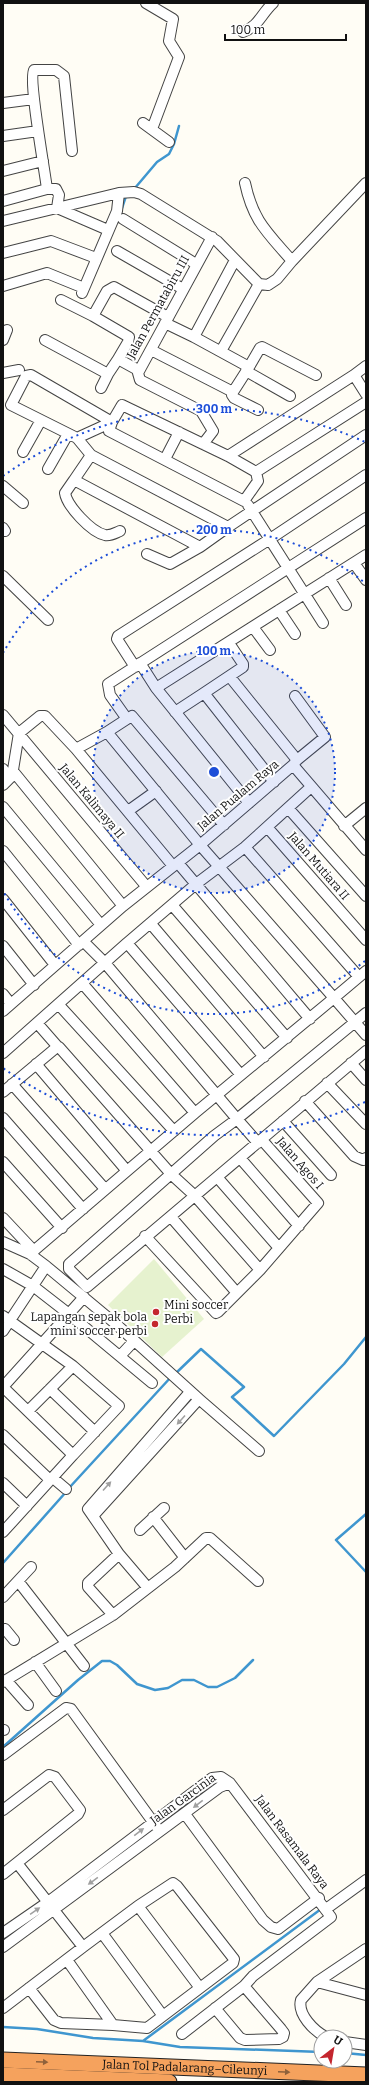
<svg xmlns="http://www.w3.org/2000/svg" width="369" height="2085" font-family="Bitter,serif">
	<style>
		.pitch { fill: #e6f2cf }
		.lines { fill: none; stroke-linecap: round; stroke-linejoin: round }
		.stream { stroke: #3f96cf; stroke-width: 2.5 }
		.minor-casing { stroke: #444; stroke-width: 12 }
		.highway-casing { stroke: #222; stroke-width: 17 }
		.minor { stroke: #fff; stroke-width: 10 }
		.highway { stroke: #f5a25d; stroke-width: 15 }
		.oneway { fill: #a0a0a0 }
		.oneway2 { fill: #8e613b }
		.ring { fill: none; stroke: #1d4ed8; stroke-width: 2; stroke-dasharray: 2 4 }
		.poi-dot { fill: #c4262e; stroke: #fff; stroke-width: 1.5 }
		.labels { text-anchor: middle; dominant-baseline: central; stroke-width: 4; stroke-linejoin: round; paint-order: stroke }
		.street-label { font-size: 12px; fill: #111; stroke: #fff }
		.poi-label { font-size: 12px; fill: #111; stroke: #fff; text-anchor: start }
		.centre { fill: #1d4ed8; stroke: #fff; stroke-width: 2 }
		.ring-label { font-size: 12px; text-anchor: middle; font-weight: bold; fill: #1d4ed8; stroke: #fff; stroke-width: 4; stroke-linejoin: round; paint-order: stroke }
	</style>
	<rect width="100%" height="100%" fill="#fffdf5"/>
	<!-- pitch -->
	<path class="pitch" d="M154,1259L204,1319L162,1357L108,1305Z"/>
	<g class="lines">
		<!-- stream -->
		<path class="stream" d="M135,188L157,162L169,154L174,144L179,126
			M122,208L126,196
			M175,1374L201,1349L244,1387L232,1397L274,1436L344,1364L366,1337
			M69,1488L171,1377
			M366,1514L336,1540L366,1572
			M3,1563L66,1492
			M3,1747L78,1680L102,1661H110L117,1665L137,1684L155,1690L168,1688L182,1680H194L208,1687H217L235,1678L253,1660
			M3,2027L37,2029L93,2038L143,2041L180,2047L321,2052
			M143,2041L321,1909
			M345,2053L366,2055"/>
		<!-- minor casing -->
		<g class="minor-casing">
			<path id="minor" d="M146,3L173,19L169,41L179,57L152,129
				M243,32C259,26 261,14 273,3
				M3,103L34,99
				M143,123L169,142
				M3,136L38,131
				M3,171L43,161
				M245,183C253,221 267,232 292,261
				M47,189H56L59,195L57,208L108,230
				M3,201L47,189C45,172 28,78 34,70H56L64,76L72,151
				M123,219L196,264
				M3,221L119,193L134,192L141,194L217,241L259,284L221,351
				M117,251L183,289
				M3,253L51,241L96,258
				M235,260L194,337L249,367L260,348L262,347L316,375
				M259,284L268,285L277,279L292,261L366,183
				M3,286L47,273L84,288
				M82,293L117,211L119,193
				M61,300L93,316L107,291L114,287L168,317
				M93,316L129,337L128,342L118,359
				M165,323L194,337
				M3,340L7,330
				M45,340L108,374L118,359L138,370
				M151,350L233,392L249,367
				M246,371L290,396
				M3,373L19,370
				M354,375L366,366
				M101,388L108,374
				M233,392L232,395L234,398L258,410
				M122,405L228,456L256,472L258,481L244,501L109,431L112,422Z
				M112,422L31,375L26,376L11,405L77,438L91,455L228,527L366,435
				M77,438L112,422
				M203,444L213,431L201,411L140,380L138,373L212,237
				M23,452L41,420
				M228,456L354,375L366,394
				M165,459L179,432
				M48,469L68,434
				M256,472L366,402
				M74,480L91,455
				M3,486L23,503
				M248,505L323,623
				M3,528L5,531
				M120,531C115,533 111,536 105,535C91,532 67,506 65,493L74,480L200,547L228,527
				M147,554L170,564L200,547
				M354,563L366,580
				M3,576L48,620
				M329,578L346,605
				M279,610L295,634
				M253,627L270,650
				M140,663L156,688L249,803
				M135,667L117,639L118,636L270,539L366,475
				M230,677L297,760L293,765L366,850
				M156,688L366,555
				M204,693L243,667V664L229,643
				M295,696L325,737L297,760
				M175,712L204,693L274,782
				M3,715L146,886
				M127,719L132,716L224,825
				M107,732L76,749L173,866
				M3,769L10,778
				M13,771L123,906
				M3,785L12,776L19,733L40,716H45L76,749
				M3,807L101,925
				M288,808L366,896
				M128,811L156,791
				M344,826L366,808
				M267,827L366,940
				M245,847L359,977
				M3,851L79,945
				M178,863L310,1019
				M3,899L55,965
				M173,906L287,1038
				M151,924L264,1057
				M83,941L105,963L237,1119L366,1013
				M3,946L34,985
				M366,971L334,998L366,1035
				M82,983L195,1113L334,998L200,845L293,765
				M3,994L11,1004
				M59,1005L174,1131
				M3,1011L123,906L200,845L107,732L127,719L110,695L108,684L366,518
				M37,1023L58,1047
				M3,1053L127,943
				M351,1063L366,1080
				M241,1075L127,943L196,884L245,847L311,787
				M327,1083L366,1124
				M12,1084L105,1189
				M3,1092L57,1047H59L171,1174L69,1264V1269L87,1287L366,1051
				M305,1101L354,1156L363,1160L366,1158
				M3,1118L83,1209
				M283,1121L331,1175
				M258,1143L237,1119L214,1136L171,1174L195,1196L260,1270
				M240,1158L299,1226
				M3,1162L62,1228
				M127,1171L195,1113
				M217,1177L279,1248
				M171,1217L237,1293
				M3,1218L34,1251
				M145,1236L216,1313L218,1312L260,1270L318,1203L262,1140
				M3,1242L30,1254L46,1266L117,1325L199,1399L93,1516
				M30,1254L127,1171L36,1064
				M3,1269L33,1286L69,1314L152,1383
				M3,1316L73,1366L119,1406L73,1455L3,1387
				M3,1331L46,1266
				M120,1356L134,1341
				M3,1387L84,1297
				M50,1389L95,1432
				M199,1399L259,1451
				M29,1410L73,1366
				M3,1435L50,1480
				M53,1478L66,1489
				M3,1483L27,1506
				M153,1517L185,1558
				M140,1530L164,1508
				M3,1532L73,1455
				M18,1581L84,1666
				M148,1588L119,1554L88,1509L190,1392
				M3,1597L31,1567
				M113,1615L88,1587V1583L119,1554
				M5,1629L14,1640
				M35,1662L56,1691
				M6,1680L28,1705
				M3,1682L113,1615L175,1567L206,1538H210L258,1581
				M3,1730H4
				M3,1755L66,1708L71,1709L156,1826
				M3,1810L49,1775L55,1777L80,1810L78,1814L3,1874
				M185,1814L263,1920L271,1927L278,1929L319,1898
				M17,1863L83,1947L138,1906L173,1883L177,1886L234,1959L233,1963L147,2028L113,2025L61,2023L54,2020L29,1988
				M138,1906L200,1988
				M326,1909L366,1880
				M3,1933L48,1902L212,1778L221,1777L230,1783L331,1917L253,1976L244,1986L281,2029L284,2033L283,2037L279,2039L245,2040L240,2038L215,2008
				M102,1933L163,2016
				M3,1947L220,1787L230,1783
				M67,1960L113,2025
				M317,1982L366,1995
				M3,2008L83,1947
				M182,2034L244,1986
				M326,2037C314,2031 297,2014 301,2000L317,1982L366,1949
				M345,2042L366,2045"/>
		</g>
		<!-- highway casing -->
		<g class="highway-casing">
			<g id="highway">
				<path id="s1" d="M3,2060L366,2075"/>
				<path d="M3,2075L169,2082"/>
			</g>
		</g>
		<!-- minor -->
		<use href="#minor" class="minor"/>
		<!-- highway -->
		<use href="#highway" class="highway"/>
	</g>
	<!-- one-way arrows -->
	<defs><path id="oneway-solid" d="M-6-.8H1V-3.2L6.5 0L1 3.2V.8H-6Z"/></defs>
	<g class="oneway">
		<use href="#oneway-solid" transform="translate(181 1420) rotate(132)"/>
		<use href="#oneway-solid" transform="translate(107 1486) rotate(-48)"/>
		<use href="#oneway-solid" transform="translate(198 1804) rotate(142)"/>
		<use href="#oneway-solid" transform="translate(139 1832) rotate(-37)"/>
		<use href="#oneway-solid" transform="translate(93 1881) rotate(144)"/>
		<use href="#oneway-solid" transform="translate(35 1911) rotate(-35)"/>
	</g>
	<g class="oneway2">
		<use href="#oneway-solid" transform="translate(42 2062) rotate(2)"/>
		<use href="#oneway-solid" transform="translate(284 2072) rotate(2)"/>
	</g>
	<!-- distance rings -->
	<circle cx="214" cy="772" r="121" fill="#1d4ed8" fill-opacity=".12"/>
	<g class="ring">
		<circle cx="214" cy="772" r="121"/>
		<path d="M365 961A242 242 0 0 1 3 891M3 653A242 242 0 0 1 365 583"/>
		<path d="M365 1102A363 363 0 0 1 3 1068M3 476A363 363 0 0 1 365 442"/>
	</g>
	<!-- markers -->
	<g class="poi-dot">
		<circle cx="156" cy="1312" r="4"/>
		<circle cx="155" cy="1324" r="4"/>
	</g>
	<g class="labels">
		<!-- street labels -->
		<g class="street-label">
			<text transform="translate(158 307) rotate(-61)">Jalan Permatabiru III</text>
			<text transform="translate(238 795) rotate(-40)">Jalan Pualam Raya</text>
			<text transform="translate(92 801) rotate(50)">Jalan Kalimaya II</text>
			<text transform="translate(319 866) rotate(49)">Jalan Mutiara II</text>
			<text transform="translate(300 1163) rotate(49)">Jalan Agos I</text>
			<text transform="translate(183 1799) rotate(-36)">Jalan Garcinia</text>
			<text transform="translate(292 1842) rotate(53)">Jalan Rasamala Raya</text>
			<text stroke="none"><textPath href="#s1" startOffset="182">Jalan Tol Padalarang–Cileunyi</textPath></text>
		</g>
		<!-- poi labels -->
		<g class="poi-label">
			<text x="164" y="1305">Mini soccer<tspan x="164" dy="14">Perbi</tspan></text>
			<text x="147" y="1317" text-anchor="end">Lapangan sepak bola<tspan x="147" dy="14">mini soccer perbi</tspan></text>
		</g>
	</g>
	<circle cx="214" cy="772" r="6" class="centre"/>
	<g class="ring-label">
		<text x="214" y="413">300 m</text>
		<text x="214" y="534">200 m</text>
		<text x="214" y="655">100 m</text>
	</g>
	<!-- border -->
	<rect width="369" height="2085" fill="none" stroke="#111111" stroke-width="8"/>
	<!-- north arrow -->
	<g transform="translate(333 2049) rotate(31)"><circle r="19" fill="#ffffff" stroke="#a0a0a0"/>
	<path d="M0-3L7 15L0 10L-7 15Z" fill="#c4262e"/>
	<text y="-6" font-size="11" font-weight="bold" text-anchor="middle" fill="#111111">U</text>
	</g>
	<!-- scale -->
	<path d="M225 34v6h121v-6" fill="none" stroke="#111111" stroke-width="2"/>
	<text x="231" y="34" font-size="12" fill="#111111" stroke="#ffffff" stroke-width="3" paint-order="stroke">100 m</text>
</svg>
